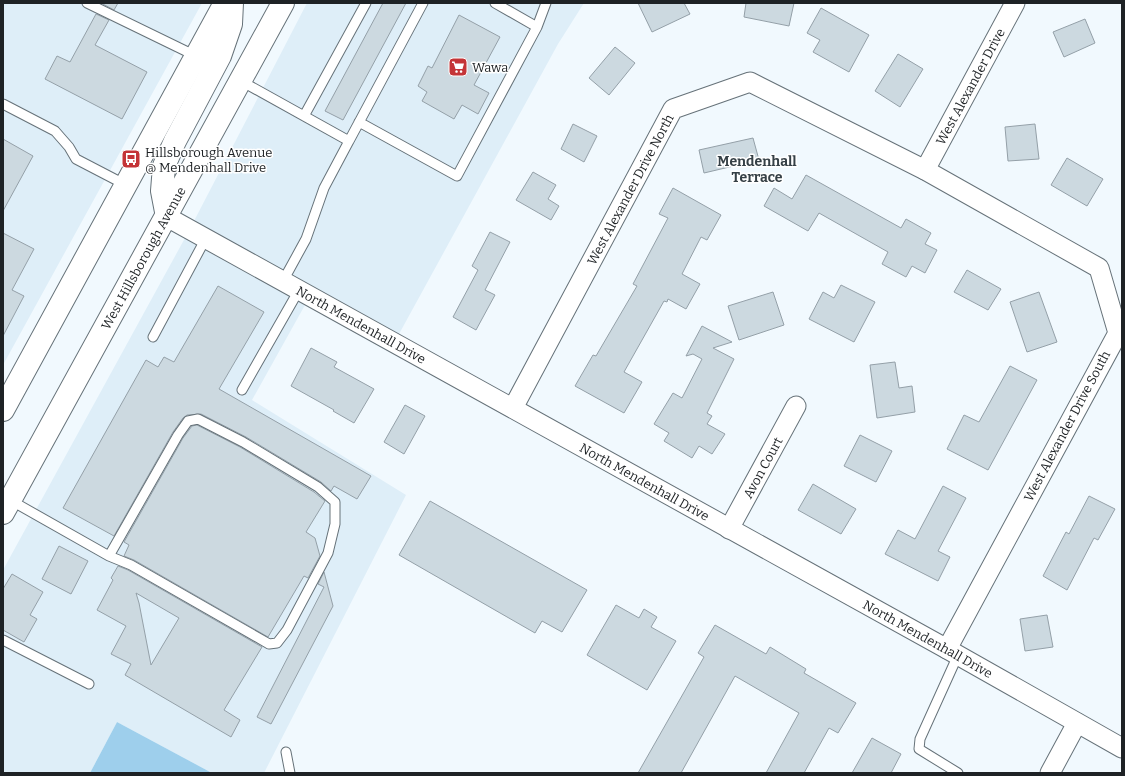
<svg xmlns="http://www.w3.org/2000/svg" width="1125" height="776" font-family="Bitter,serif">
	<style>
		.built { fill: #deeef8 }
		.forest { fill: #9ecfec }
		.building { fill: #ccd9e0; stroke: #94a0a8; fill-rule: evenodd }
		.lines { fill: none; stroke-linecap: round; stroke-linejoin: round }
		.lane-casing { stroke: #667279; stroke-width: 11 }
		.street-casing { stroke: #667279; stroke-width: 21 }
		.primary-casing { stroke: #667279; stroke-width: 24 }
		.lane { stroke: #fff; stroke-width: 9 }
		.street { stroke: #fff; stroke-width: 19 }
		.primary { stroke: #fff; stroke-width: 22 }
		.labels { text-anchor: middle; dominant-baseline: central; stroke-width: 3; stroke-linejoin: round; paint-order: stroke }
		.poi-label { font-size: 13px; fill: #1e2225; stroke: #fff; text-anchor: start }
		.street-label { font-size: 13px; fill: #1e2225; stroke: #fff }
		.neighbourhood-label { font-size: 14px; font-weight: bold; fill: #364046; stroke: #fff }
	</style>
	<rect width="100%" height="100%" fill="#f1f9fe"/>
	<!-- built -->
	<path class="built" d="M3,3H202L3,365Z
		M307,3H584L558,44L399,334L194,221Z
		M185,238L305,305L252,400L406,495L264,773H212L117,722L90,773H3V570Z"/>
	<!-- forest -->
	<path class="forest" d="M117,722L212,773H90Z"/>
	<!-- building -->
	<path class="building" d="M101,3H118L114,10Z
		M383,3H406L343,120L325,111Z
		M638,3H684L690,14L652,32Z
		M746,3H794L789,26L744,17Z
		M821,8L869,35L849,72L813,52L820,40L807,33Z
		M96,14L109,20L95,45L147,72L122,119L45,79L57,56L70,62Z
		M459,15L500,37L474,85L489,93L478,114L462,105L454,119L422,101L427,92L418,86L428,66L432,68Z
		M1085,19L1095,43L1064,57L1053,32Z
		M615,47L635,63L609,95L589,78Z
		M898,54L923,69L900,107L875,91Z
		M573,124L597,136L584,162L561,149Z
		M1035,124L1039,159L1008,161L1005,127Z
		M753,138L759,160L704,173L699,150Z
		M3,139L33,156L3,211Z
		M1067,158L1103,179L1087,206L1051,185Z
		M533,172L556,185L548,199L559,206L551,220L516,200Z
		M806,175L901,228L906,219L931,233L925,244L937,250L925,273L912,266L906,277L882,264L888,252L819,213L808,231L764,206L774,188L792,199Z
		M673,188L721,215L707,240L701,237L682,274L700,284L686,309L668,299L667,302L664,301L624,372L642,382L624,413L575,386L593,355L596,356L637,286L633,284L668,218L659,214Z
		M490,232L510,242L485,290L495,295L476,330L453,317L478,270L472,266Z
		M3,233L34,249L12,290L24,296L3,336Z
		M967,270L1001,289L988,310L954,292Z
		M841,285L875,302L854,342L809,319L823,292L834,298Z
		M218,286L264,312L219,389L371,476L357,499L334,486L331,491L321,482L246,437L201,414L187,415L183,418L173,432L114,536L63,508L146,360L158,367L164,357L174,362Z
		M773,292L784,325L739,340L728,306Z
		M1039,292L1057,342L1027,352L1010,302Z
		M702,326L732,342L713,348L734,359L707,413L712,416L707,424L725,434L712,454L699,446L692,458L664,441L669,433L654,424L673,393L682,398L702,359L693,354L686,356Z
		M311,348L337,362L334,367L374,389L354,423L333,411L334,410L291,386Z
		M895,362L899,388L912,386L915,412L877,418L870,365Z
		M1010,366L1037,380L988,470L947,449L964,415L979,422Z
		M405,405L425,416L404,454L384,442Z
		M197,425L240,447L314,492L325,501L306,532L315,538L320,556L308,578L304,576L268,637L134,560L124,556L129,545L124,542L183,438L192,426Z
		M860,435L892,451L876,482L844,466Z
		M813,484L856,509L841,534L798,510Z
		M943,486L966,498L938,551L950,557L938,581L885,554L898,530L915,539Z
		M1089,496L1115,509L1098,540L1094,538L1067,590L1043,576L1066,532L1069,534Z
		M430,501L587,590L562,632L542,621L535,633L399,555Z
		M59,546L88,561L71,594L42,579Z
		M118,566L128,570L262,647L224,710L240,720L231,737L125,675L131,664L111,654L126,626L97,610L113,580L111,578ZM136,593L179,618L151,665L139,603Z
		M324,572L333,606L271,724L257,717L324,587L318,584Z
		M12,574L43,592L30,615L37,619L24,642L3,630V589Z
		M616,605L639,618L644,609L657,617L651,627L676,641L647,690L587,655Z
		M1047,615L1053,647L1025,651L1020,619Z
		M715,625L766,654L770,647L806,669L804,673L856,703L838,733L829,728L804,773H766L799,713L735,676L681,773H638L704,657L698,653Z
		M872,738L901,754L891,773H852Z"/>
	<g class="lines">
		<!-- lane casing -->
		<g class="lane-casing">
			<path id="lane" d="M87,3L196,56
				M537,27L546,3
				M241,81L349,141L324,188L306,239L283,281
				M3,104L55,131L69,147L76,159L126,185
				M304,116L366,3
				M359,122L457,176L537,27L495,3
				M349,141L423,3
				M153,337L206,238
				M242,390L299,290
				M10,500L109,556L131,565L269,644L277,643L287,630L328,553L335,524V502L318,487L243,442L198,419L188,421L178,435L109,556
				M3,640L89,684
				M958,655L920,739L919,749L958,773
				M286,752L290,773"/>
		</g>
		<!-- street casing -->
		<g class="street-casing">
			<g id="street">
				<path id="s1" d="M925,170L1015,3"/>
				<path id="s2" d="M167,217L947,649L1122,748"/>
				<path id="s3" d="M513,408L673,109L750,82L925,170L1099,268L1118,333L947,649"/>
				<path id="s4" d="M729,529L796,406"/>
				<path d="M1050,773L1077,723"/>
			</g>
		</g>
		<!-- primary casing -->
		<g class="primary-casing">
			<g id="primary">
				<path d="M167,217L162,191L164,166L175,141L220,56L231,24L232,3"/>
				<path d="M3,410L225,3"/>
				<path id="s5" d="M3,513L283,3"/>
			</g>
		</g>
		<!-- lane -->
		<use href="#lane" class="lane"/>
		<!-- street -->
		<use href="#street" class="street"/>
		<!-- primary -->
		<use href="#primary" class="primary"/>
	</g>
	<!-- icons -->
	<defs>
		<g id="supermarket-square" transform="scale(1)"><rect x="-9" y="-9" width="18" height="18" rx="4" fill="#c43437" stroke="#fff"/><path d="M-6-5.5h2.5l.6 2H6L4.5 2H-2.5L-4.4-4H-6ZM-1.5 3.2a1.3 1.3 0 1 0 .1 0ZM3 3.2a1.3 1.3 0 1 0 .1 0Z" fill="#fff"/></g>
		<g id="bus-square" transform="scale(1)"><rect x="-9" y="-9" width="18" height="18" rx="4" fill="#c43437" stroke="#fff"/><path d="M-5-6H5V4H4V6H2V4H-2V6H-4V4H-5ZM-3.5-4V0h7V-4ZM-3.5 1.2v1.5H-2V1.2ZM2 1.2v1.5H3.5V1.2Z" fill="#fff"/></g>
	</defs>
	<g fill-rule="evenodd">
		<use href="#supermarket-square" x="458" y="67"/>
		<use href="#bus-square" x="131" y="159"/>
	</g>
	<g class="labels">
		<!-- poi labels -->
		<g class="poi-label">
			<text x="472" y="67">Wawa</text>
			<text x="145" y="152">Hillsborough Avenue<tspan x="145" dy="15">@ Mendenhall Drive</tspan></text>
		</g>
		<!-- street labels -->
		<g class="street-label">
			<text stroke="none"><textPath href="#s1" startOffset="95">West Alexander Drive</textPath></text>
			<text stroke="none"><textPath href="#s3" startOffset="248">West Alexander Drive North</textPath></text>
			<text stroke="none"><textPath href="#s5" startOffset="291">West Hillsborough Avenue</textPath></text>
			<text stroke="none"><textPath href="#s2" startOffset="222">North Mendenhall Drive</textPath></text>
			<text transform="translate(1067 426) rotate(-62)">West Alexander Drive South</text>
			<text stroke="none"><textPath href="#s4" startOffset="70">Avon Court</textPath></text>
			<text stroke="none"><textPath href="#s2" startOffset="546">North Mendenhall Drive</textPath></text>
			<text stroke="none"><textPath href="#s2" startOffset="870">North Mendenhall Drive</textPath></text>
		</g>
		<!-- neighbourhood labels -->
		<g class="neighbourhood-label">
			<text x="757" y="161">Mendenhall<tspan x="757" dy="16">Terrace</tspan></text>
		</g>
	</g>
	<!-- border -->
	<rect width="1125" height="776" fill="none" stroke="#1e2225" stroke-width="8"/>
</svg>
